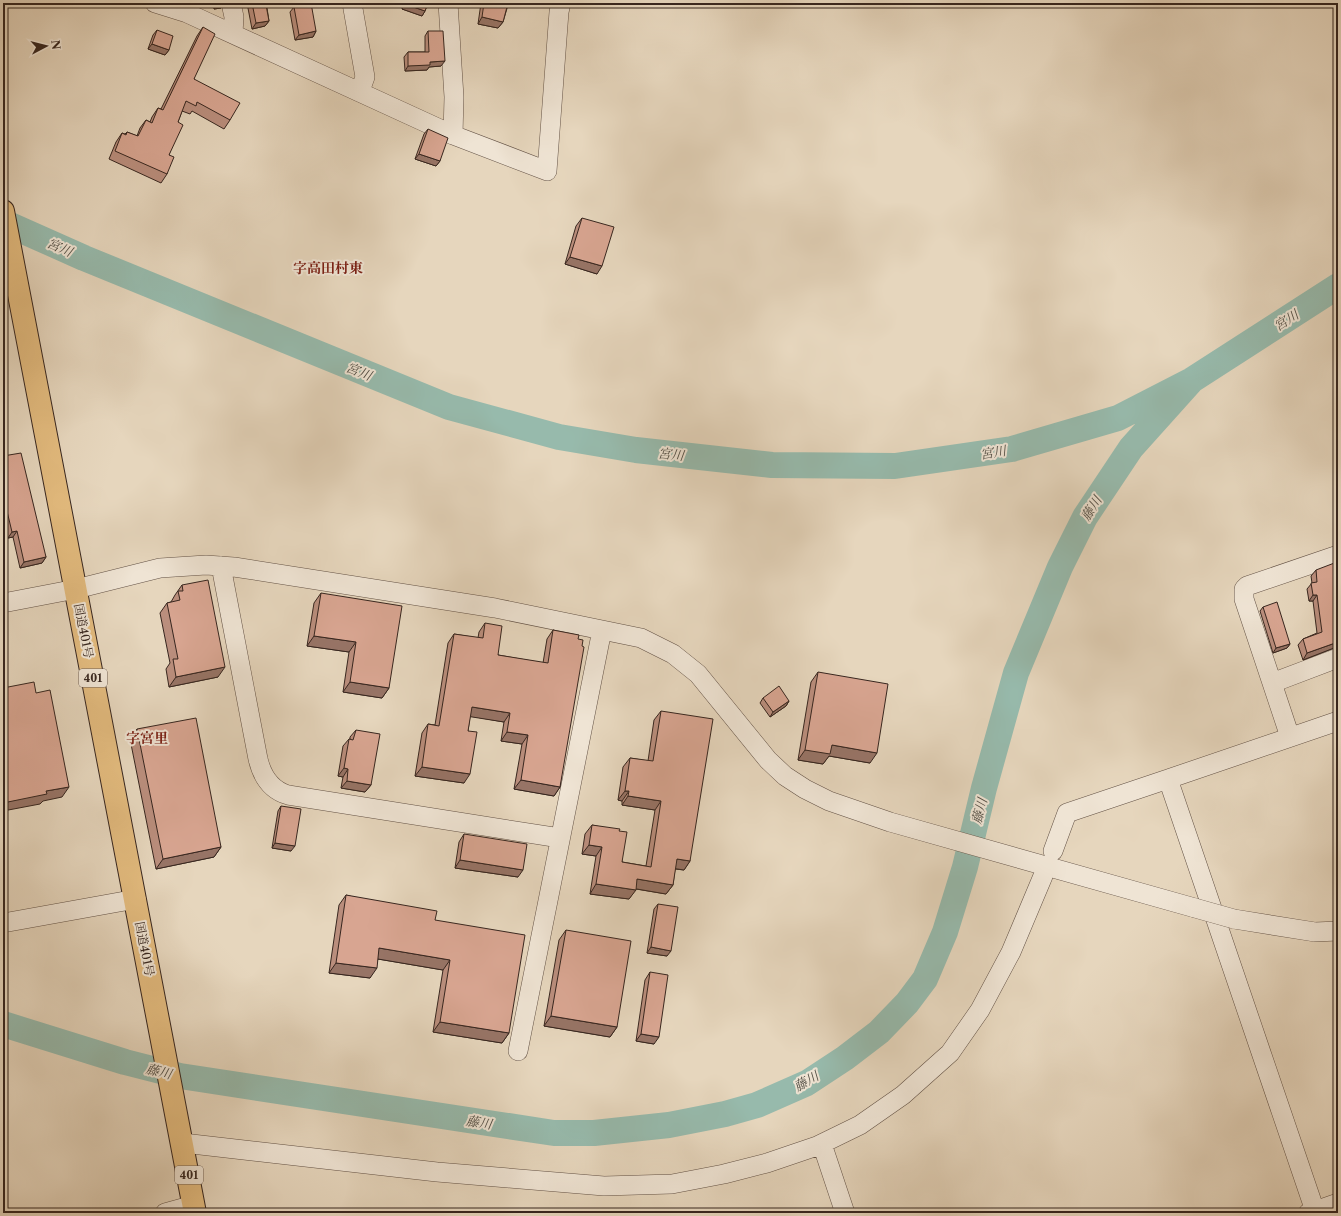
<svg xmlns="http://www.w3.org/2000/svg" width="1341" height="1216" font-family="'Libre Caslon Text','Noto Serif JP',serif">
	<style>
		.lines { fill: none; stroke-linecap: round; stroke-linejoin: round }
		.river { stroke: #97baac; stroke-width: 26 }
		.minor-casing { stroke: #635246; stroke-width: 20 }
		.highway-casing { stroke: #37261f; stroke-width: 24 }
		.minor { stroke: #efe4d4; stroke-width: 19 }
		.highway { stroke: #e3bb7e; stroke-width: 22 }
		.minor-bridge-casing { stroke: #635246; stroke-width: 20; stroke-linecap: butt }
		.minor-bridge { stroke: #efe4d4; stroke-width: 19 }
		.wall { fill: #ba8e7d; stroke: #37261f }
		.shaded-wall { fill: #977466; stroke: #37261f }
		.building { fill: #d8a591; stroke: #37261f }
		.labels { text-anchor: middle; dominant-baseline: central; stroke-width: 4; stroke-linejoin: round; paint-order: stroke }
		.shield { fill: #efe4d4; stroke: #6e5f55; stroke-width: 1 }
		.shield-label { font-size: 11px; font-weight: bold; fill: #37261f }
		.street-label { font-size: 12px; fill: #37261f; stroke: #efe4d4 }
		.water-label { font-size: 13px; font-style: italic; fill: #4f4b42; stroke: #efe4d4 }
		.quarter-label { font-size: 14px; font-weight: bold; fill: #7a1f14; stroke: #efe4d4 }
	</style>
	<rect width="100%" height="100%" fill="#e6d6bd"/>
	<filter id="stains"><feTurbulence type="fractalNoise" baseFrequency=".005" numOctaves="4"/><feColorMatrix values="0 0 0 0 .2 0 0 0 0 .09 0 0 0 0 .02 0 0 0 .5 -.17"/></filter>
	<radialGradient id="worn" r=".72"><stop offset=".6" stop-color="#630" stop-opacity="0"/><stop offset="1" stop-color="#630" stop-opacity=".3"/></radialGradient>
	<g class="lines">
		<!-- river -->
		<path class="river" d="M3,222L84,258L449,407L559,437L636,450L772,465L895,466L1012,449L1118,418L1192,380L1338,286
			M3,1024L125,1062L180,1076L554,1133H594L669,1125L725,1114L757,1105L807,1083L845,1058L879,1032L907,1003L925,979L945,932L965,867L984,788L1016,673L1060,567L1085,517L1131,448L1192,380"/>
		<!-- minor casing -->
		<g class="minor-casing">
			<path id="minor" d="M155,3L187,13L453,135L547,171L559,12L561,3
				M231,3L234,17L233,33
				M352,3L365,77L360,91
				M448,3L454,97L453,135
				M221,566L258,759C262,776 271,790 288,795L560,838
				M3,603L76,589L160,568L206,565L234,567L495,608L641,638L673,654L698,674L768,760L785,776L805,789L829,801L890,822L1195,908
				M1272,683L1338,658
				M1290,737L1244,599V589L1247,586L1338,555
				M1168,779L1338,721
				M1053,851L1067,813L1168,779L1315,1211L1308,1213
				M1234,919L1315,932L1338,931
				M3,923L136,899
				M518,1051L602,630
				M183,1143L437,1172L604,1186L672,1184L724,1174L767,1163L817,1146L860,1125L903,1095L950,1053L980,1010L1011,952L1043,876
				M822,1144L845,1213
				M165,1213L194,1205
				M1316,1213L1315,1211L1338,1203"/>
		</g>
		<!-- highway casing -->
		<g class="highway-casing">
			<path id="highway" d="M3,211L195,1213"/>
		</g>
		<!-- minor -->
		<use href="#minor" class="minor"/>
		<!-- highway -->
		<use href="#highway" class="highway"/>
		<!-- minor-bridge casing -->
		<g class="minor-bridge-casing">
			<path id="minor-bridge" d="M1195,908L1234,919"/>
		</g>
		<!-- minor-bridge -->
		<use href="#minor-bridge" class="minor-bridge"/>
	</g>
	<!-- wall -->
	<path class="wall" d="M199,3H224L221,8L214,9L213,5L206,7V4L199,5Z
		M247,3H269V4L267,8L269,21L265,26L252,29Z
		M404,3H428L425,11L422,16L402,9Z
		M481,3H509L508,5L503,22L498,28L478,24Z
		M294,7L316,31L313,37L295,40L290,12Z
		M203,27L194,79L230,120L224,129L192,111L190,114L182,111L178,122L169,155L167,174L161,183L109,159L116,142L122,133L125,134L127,132L137,136L140,128L146,120L150,122L152,117L158,108L161,109L197,36Z
		M157,30L169,50L165,55L148,49L153,35Z
		M428,31L441,66L429,67L427,70L405,71L404,57L408,52H425V36Z
		M428,129L440,161L436,166L415,159L424,134Z
		M582,218L597,274L565,264L576,226Z
		M3,456L46,557L42,563L20,568L13,537L8,538L3,516Z
		M1316,570L1334,648L1303,660L1298,645L1303,639L1317,633L1313,601H1309L1307,589L1312,583L1311,576Z
		M182,585L218,677L169,687L166,669L170,663L160,613L167,603L171,602L175,595Z
		M321,593L389,688L382,698L343,692L349,652L307,646L314,603Z
		M1263,607L1290,644L1287,648L1273,653L1260,611Z
		M485,623L498,655L543,663L547,639L553,630L578,639L560,787L554,796L514,789L522,744L501,741L504,722L470,716L468,731L464,783L415,776L422,733L428,724L435,725L448,643L454,634L478,638L479,632Z
		M818,672L870,763L829,756L823,764L798,760L811,682Z
		M763,698L789,701L786,706L770,717L760,703Z
		M661,711L690,861L684,870L675,869L673,885L666,894L636,889L629,899L590,894L596,856L582,854L585,834L592,825L619,831L622,862L646,866L655,810L622,805V801L618,800L623,767L630,758L648,761L654,720Z
		M137,729L221,847L214,857L156,869L130,739Z
		M356,730L371,785L365,792L341,788L343,777L338,776L343,746L349,739H350V737Z
		M281,806L291,851L272,848L278,811Z
		M464,834L518,877L455,868L459,842Z
		M346,895L435,920L509,1033L502,1043L433,1032L443,970L378,959L370,978L329,973L339,905Z
		M658,904L667,956L647,953L654,909Z
		M566,930L617,1027L610,1037L544,1026L559,940Z
		M650,972L654,1044L636,1041L645,980Z"/>
	<!-- shaded-wall -->
	<path class="shaded-wall" d="M201,3H206V4L199,5Z
		M209,3H214L213,5L206,7Z
		M222,3H224L221,8L214,9L218,4Z
		M405,4L425,11L422,16L402,9Z
		M482,17L503,22L498,28L478,24Z
		M269,21L265,26L252,29L256,23Z
		M316,31L313,37L295,40L299,35Z
		M152,44L169,50L165,55L148,49Z
		M445,61L441,66L429,67L427,70L405,71L408,66L430,62Z
		M419,154L440,161L436,166L415,159Z
		M570,257L602,266L597,274L565,264Z
		M3,507H6L3,511Z
		M17,531L13,537L8,538L12,532Z
		M46,557L42,563L20,568L24,562Z
		M1313,595H1317L1313,601H1309Z
		M314,636L356,642L349,652L307,646Z
		M1338,642V648H1334L1303,660L1307,653Z
		M1290,644L1287,648L1273,653L1276,648Z
		M225,667L218,677L169,687L176,677Z
		M350,682L389,688L382,698L343,692Z
		M789,701L786,706L770,717L773,712Z
		M472,707L510,713L504,722L466,716Z
		M507,732L528,735L522,744L501,741Z
		M832,745L877,753L870,763L829,756L823,764L798,760L805,750Z
		M422,767L470,774L464,783L415,776Z
		M344,768L348,769L343,777L338,776Z
		M521,780L560,787L554,796L514,789Z
		M347,781L371,785L365,792L341,788Z
		M69,787L62,797L43,801L40,804L3,811V803L46,791Z
		M625,791H629L622,801L618,800Z
		M628,796L661,801L655,810L622,805Z
		M275,843L295,846L291,851L272,848Z
		M589,845L602,847L596,856L582,854Z
		M221,847L214,857L156,869L163,859Z
		M677,859L690,861L684,870L671,868Z
		M460,860L523,870L518,877L455,868Z
		M637,879L673,885L666,894L631,888Z
		M596,884L636,890L629,899L590,894Z
		M651,947L671,951L667,956L647,953Z
		M379,948L450,960L443,970L372,958Z
		M336,963L377,968L370,978L329,973Z
		M551,1016L617,1027L610,1037L544,1026Z
		M440,1022L509,1033L502,1043L433,1032Z
		M641,1034L659,1037L654,1044L636,1041Z"/>
	<!-- building -->
	<path class="building" d="M252,3H269V4L266,5L269,21L256,23Z
		M311,3L316,31L299,35L294,7Z
		M405,3H428L425,11L405,4Z
		M484,3H508L503,22L482,17Z
		M203,27L215,34L194,79L240,103L230,120L197,102L196,106L186,101L178,122L183,125L169,155L174,157L167,174L115,151L122,133L126,135L127,132L138,136L146,120L152,123L158,108L163,110Z
		M157,30L173,36L169,50L152,44Z
		M428,31H443L445,61L430,62V65L408,66V52H429Z
		M428,129L448,138L440,161L419,154Z
		M582,218L614,227L602,266L570,257Z
		M21,453L46,557L24,562L17,531L12,532L6,507H3V456Z
		M1337,562L1338,572V642L1307,653L1303,639L1322,632L1317,595H1313L1311,583L1317,582L1316,570Z
		M208,580L225,667L176,677L173,659H178L167,603L180,600L178,591H183L182,585Z
		M321,593L402,606L389,688L350,682L356,642L314,636Z
		M1277,602L1290,644L1276,648L1263,607Z
		M485,623L502,626L498,655L548,663L553,630L579,635L578,639L583,640L582,646L584,647L560,787L521,780L528,735L507,732L510,713L472,707L468,731L477,732L470,774L422,767L428,724L439,726L454,634L483,638Z
		M818,672L888,684L877,753L832,745L830,754L805,750Z
		M34,682L36,693L50,690L69,787L46,791L47,794L3,803V688Z
		M779,686L789,701L773,712L763,698Z
		M661,711L713,719L690,861L677,859L673,885L637,879L636,890L596,884L602,847L589,845L592,825L620,829L619,831L627,832L622,862L651,867L661,801L628,796L629,791H625L630,758L653,761Z
		M196,718L221,847L163,859L137,729Z
		M356,730L380,734L371,785L347,781L348,769L344,768L349,739L353,740Z
		M281,806L301,809L295,846L275,843Z
		M464,834L527,844L523,870L460,860Z
		M346,895L437,911L435,920L525,935L509,1033L440,1022L450,960L379,948L377,968L336,963Z
		M658,904L678,907L671,951L651,947Z
		M566,930L631,941L617,1027L551,1016Z
		M650,972L668,975L659,1037L641,1034Z"/>
	<g class="labels">
		<!-- shield labels -->
		<g class="shield">
			<rect x="79" y="669" width="28" height="18" rx="3"/>
			<rect x="175" y="1166" width="28" height="18" rx="3"/>
		</g>
		<g class="shield-label">
			<text x="93" y="678">401</text>
			<text x="189" y="1175">401</text>
		</g>
		<!-- street labels -->
		<g class="street-label">
			<text transform="translate(84 631) rotate(79)">国道401号</text>
			<text transform="translate(145 949) rotate(79)">国道401号</text>
		</g>
		<!-- water labels -->
		<g class="water-label">
			<text transform="translate(60 247) rotate(24)">宮川</text>
			<text transform="translate(1286 320) rotate(-33)">宮川</text>
			<text transform="translate(359 371) rotate(22)">宮川</text>
			<text transform="translate(993 452) rotate(-9)">宮川</text>
			<text transform="translate(671 454) rotate(6)">宮川</text>
			<text transform="translate(1091 508) rotate(-58)">藤川</text>
			<text transform="translate(979 811) rotate(-75)">藤川</text>
			<text transform="translate(159 1071) rotate(14)">藤川</text>
			<text transform="translate(806 1081) rotate(-30)">藤川</text>
			<text transform="translate(479 1122) rotate(9)">藤川</text>
		</g>
		<!-- quarter labels -->
		<g class="quarter-label">
			<text x="328" y="268">字高田村東</text>
			<text x="147" y="738">字宮里</text>
		</g>
	</g>
	<!-- margin -->
	<rect width="1341" height="1216" fill="none" stroke="#e6d6bd" stroke-width="16"/>
	<rect x="4" y="4" width="1333" height="1208" fill="none" stroke="#37261f" stroke-width="2"/>
	<rect x="8" y="8" width="1325" height="1200" fill="none" stroke="#37261f"/>
	<!-- north arrow -->
	<g transform="translate(46 46) rotate(83)" stroke="#efe4d4" stroke-width="3" paint-order="stroke">
	<path d="M0-3L7 15L0 10L-7 15Z" fill="#37261f"/>
	<text y="-6" font-size="11" font-weight="bold" text-anchor="middle" fill="#37261f">N</text>
	</g>
	<rect width="100%" height="100%" filter="url(#stains)"/>
	<rect width="100%" height="100%" fill="url(#worn)"/>
</svg>
